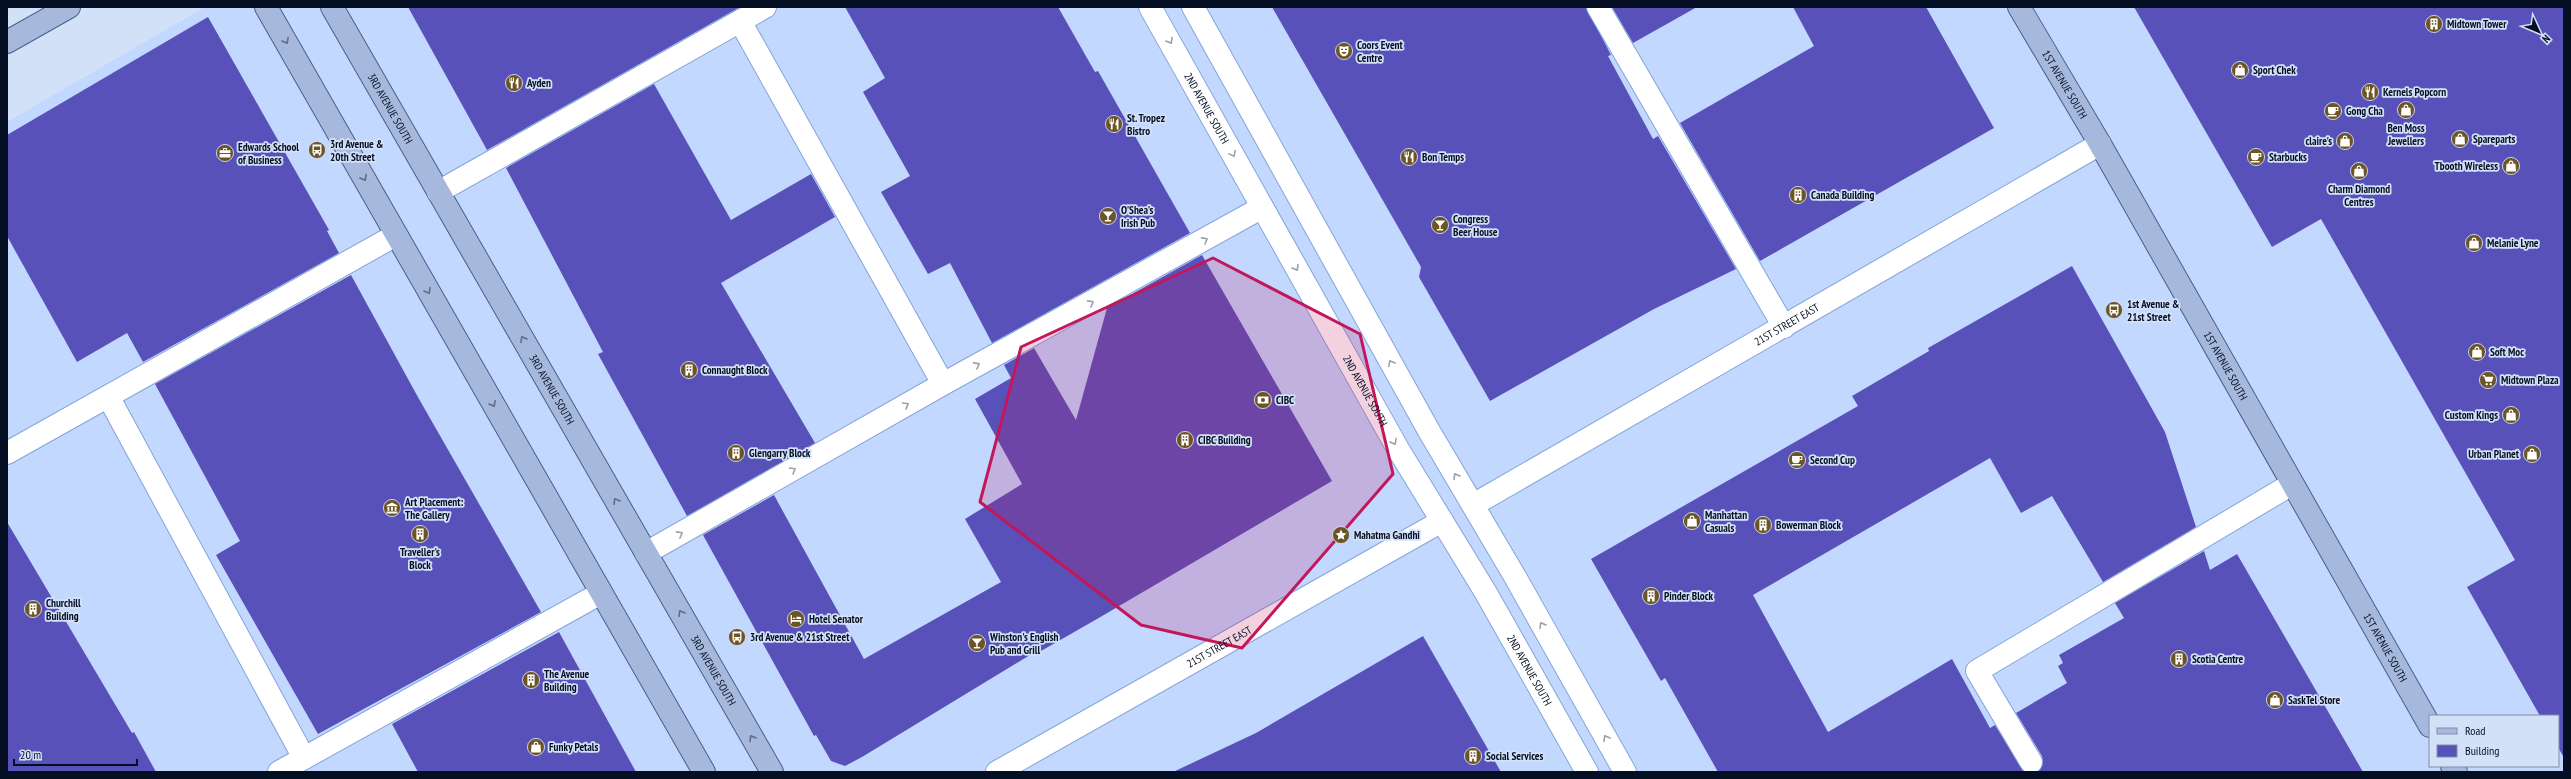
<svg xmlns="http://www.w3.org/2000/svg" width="2571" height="779" font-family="'PT Sans Narrow',sans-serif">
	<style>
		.built { fill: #c2d8ff; fill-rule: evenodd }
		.building { fill: #5851ba }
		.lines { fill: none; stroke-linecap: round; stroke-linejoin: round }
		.minor-casing { stroke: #84a3da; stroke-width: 24 }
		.major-casing { stroke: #47608c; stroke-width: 24 }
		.minor { stroke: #fff; stroke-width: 22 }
		.major { stroke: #a6b9dc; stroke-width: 22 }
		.oneway { stroke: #5e6c89 }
		.oneway2 { stroke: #9b9fa7 }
		.marked { fill: #c2185b; fill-opacity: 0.2; stroke: #c2185b; stroke-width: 3; stroke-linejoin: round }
		.labels { text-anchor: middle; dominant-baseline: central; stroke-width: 3.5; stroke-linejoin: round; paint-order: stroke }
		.poi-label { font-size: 11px; font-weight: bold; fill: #050f23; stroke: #d3e1f8; text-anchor: start }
		.street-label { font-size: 11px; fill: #050f23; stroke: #d3e1f8 }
	</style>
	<rect width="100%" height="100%" fill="#d3e1f8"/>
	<!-- built -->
	<path class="built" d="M205,7H2564V772H7V122ZM2430,716H2558V766H2430Z"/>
	<!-- building -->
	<path class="building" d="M408,7H740L487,150Z
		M845,7H1058L1095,72L1098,71L1190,233L992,343L950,263L928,274L881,192L910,176L863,92L885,78Z
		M1272,7H1586L1611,55L1608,56L1653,139L1658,136L1736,269L1654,309L1490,401L1419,277L1421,267Z
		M1612,7H1697L1633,43Z
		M1793,7H1926L1994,128L1760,261L1680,123L1814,46Z
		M2134,7H2564V758L2558,747V716H2540L2467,587L2515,560L2321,219L2272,247Z
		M208,17L329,230L327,231L339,253L143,362L127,333L77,362L7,236V135Z
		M654,84L731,220L811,174L835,217L721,283L815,443L687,516L598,354L603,352L506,168Z
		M1202,255L1332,481L1097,619L1041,651L1040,649L862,757L845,766L831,761L816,735L814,736L703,535L774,495L864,659L1001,582L965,519L1022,484L975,399L1011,378L1004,365L1034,348L1076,420L1107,308Z
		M2072,266L2165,432L2196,527L2103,582L2052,496L2021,513L1990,458L1753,595L1828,732L1952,659L1990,728L1995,725L2024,772H1718L1665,678L1661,681L1591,559L1858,406L1852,396L1929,351L1928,348Z
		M351,275L419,399L541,612L318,734L216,555L240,541L155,384Z
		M7,522L132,733L134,732L156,772H7Z
		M2204,551L2210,570L2237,554L2363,772H2038L2043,762L2042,756L2016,713L2067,683L2058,666L2063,663L2059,655L2124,618L2115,603Z
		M559,632L636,772H418L392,724Z
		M1423,636L1501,772H1173L1256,733Z"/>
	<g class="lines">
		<!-- minor casing -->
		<g class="minor-casing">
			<g id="minor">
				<path id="s1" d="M1150,7L1398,449L1486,593L1587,772"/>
				<path d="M1193,7L1429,431L1514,575L1625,772"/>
				<path d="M1598,7L1784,327"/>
				<path d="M740,21L943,384"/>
				<path d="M438,192L765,7"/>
				<path d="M109,398L304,758"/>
				<path d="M7,453L396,235"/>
				<path id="s2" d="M1473,505L2100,144"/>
				<path d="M646,553L943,384L1261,208"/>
				<path d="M2031,762L1977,671L2292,484"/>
				<path d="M279,772L601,593"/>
				<path id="s3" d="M997,772L1442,521"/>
			</g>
		</g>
		<!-- major casing -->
		<g class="major-casing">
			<g id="major">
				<path d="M266,7L704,772"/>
				<path id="s4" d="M332,7L772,772"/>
				<path id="s5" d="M2019,7L2100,144L2430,726"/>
				<path d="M7,42L69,7"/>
				<path d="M2452,766L2456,772"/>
			</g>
		</g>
		<!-- minor -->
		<use href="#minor" class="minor"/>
		<!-- major -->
		<use href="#major" class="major"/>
	</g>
	<!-- one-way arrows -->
	<defs><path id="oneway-chevron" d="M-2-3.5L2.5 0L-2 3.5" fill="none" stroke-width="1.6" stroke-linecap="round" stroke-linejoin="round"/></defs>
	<g class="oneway">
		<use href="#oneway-chevron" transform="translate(286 41) rotate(60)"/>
		<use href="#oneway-chevron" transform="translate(364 178) rotate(61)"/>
		<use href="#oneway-chevron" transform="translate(428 291) rotate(60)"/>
		<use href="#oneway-chevron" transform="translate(523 339) rotate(-120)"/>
		<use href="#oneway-chevron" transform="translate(493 404) rotate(60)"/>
		<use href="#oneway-chevron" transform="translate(616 501) rotate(-120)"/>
		<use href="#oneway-chevron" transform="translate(681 613) rotate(-120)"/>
		<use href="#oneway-chevron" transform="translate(752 738) rotate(-120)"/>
	</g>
	<g class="oneway2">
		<use href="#oneway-chevron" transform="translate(1170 41) rotate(60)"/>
		<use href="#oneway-chevron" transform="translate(1233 154) rotate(62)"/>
		<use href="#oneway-chevron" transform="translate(1205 240) rotate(-29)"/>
		<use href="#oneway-chevron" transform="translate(1296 268) rotate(60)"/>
		<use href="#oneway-chevron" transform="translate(1091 303) rotate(-29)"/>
		<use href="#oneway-chevron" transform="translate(1391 363) rotate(-119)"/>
		<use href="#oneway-chevron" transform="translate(977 365) rotate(-29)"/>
		<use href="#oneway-chevron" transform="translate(906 405) rotate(-30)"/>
		<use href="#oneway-chevron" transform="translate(1394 442) rotate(60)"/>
		<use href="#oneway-chevron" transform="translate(793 470) rotate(-30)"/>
		<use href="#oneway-chevron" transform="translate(1456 476) rotate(-121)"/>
		<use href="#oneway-chevron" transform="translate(680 534) rotate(-29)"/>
		<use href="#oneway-chevron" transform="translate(1542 625) rotate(-119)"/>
		<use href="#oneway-chevron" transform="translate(1606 738) rotate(-119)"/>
	</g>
	<!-- marked area -->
	<path class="marked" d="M1213,258L1360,334L1393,474L1242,648L1141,625L980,502L1021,347Z"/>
	<!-- icons -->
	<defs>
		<g id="building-disc" transform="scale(0.9)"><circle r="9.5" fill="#6d5425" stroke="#d3e1f8"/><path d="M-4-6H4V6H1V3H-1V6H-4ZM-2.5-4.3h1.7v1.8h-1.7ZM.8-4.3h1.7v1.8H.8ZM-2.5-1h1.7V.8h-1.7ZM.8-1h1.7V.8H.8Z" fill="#fff"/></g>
		<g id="theatre-disc" transform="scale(0.9)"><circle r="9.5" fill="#6d5425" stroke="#d3e1f8"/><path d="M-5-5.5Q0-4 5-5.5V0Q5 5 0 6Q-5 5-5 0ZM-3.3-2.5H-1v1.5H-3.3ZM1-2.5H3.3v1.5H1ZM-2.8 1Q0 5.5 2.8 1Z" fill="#fff"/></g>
		<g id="shop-disc" transform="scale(0.9)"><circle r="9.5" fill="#6d5425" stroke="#d3e1f8"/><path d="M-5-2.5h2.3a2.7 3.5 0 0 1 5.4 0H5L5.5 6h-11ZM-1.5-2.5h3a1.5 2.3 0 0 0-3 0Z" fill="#fff"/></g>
		<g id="restaurant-disc" transform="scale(0.9)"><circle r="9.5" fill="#6d5425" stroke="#d3e1f8"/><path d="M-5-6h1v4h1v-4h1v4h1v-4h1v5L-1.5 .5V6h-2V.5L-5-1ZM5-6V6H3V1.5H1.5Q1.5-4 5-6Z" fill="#fff"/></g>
		<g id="cafe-disc" transform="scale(0.9)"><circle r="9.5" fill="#6d5425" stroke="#d3e1f8"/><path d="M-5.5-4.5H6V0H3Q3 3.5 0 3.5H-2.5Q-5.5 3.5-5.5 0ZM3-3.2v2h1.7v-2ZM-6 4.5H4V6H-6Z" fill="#fff"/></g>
		<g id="bus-disc" transform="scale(0.9)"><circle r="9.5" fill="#6d5425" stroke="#d3e1f8"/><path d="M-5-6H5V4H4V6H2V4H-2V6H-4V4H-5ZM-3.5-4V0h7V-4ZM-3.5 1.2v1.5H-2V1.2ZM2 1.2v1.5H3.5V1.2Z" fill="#fff"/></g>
		<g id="office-disc" transform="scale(0.9)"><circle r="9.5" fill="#6d5425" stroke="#d3e1f8"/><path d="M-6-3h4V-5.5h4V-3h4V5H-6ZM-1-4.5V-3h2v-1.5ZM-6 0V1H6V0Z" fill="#fff"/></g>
		<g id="bar-disc" transform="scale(0.9)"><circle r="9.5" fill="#6d5425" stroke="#d3e1f8"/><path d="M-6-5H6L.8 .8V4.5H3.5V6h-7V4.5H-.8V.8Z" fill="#fff"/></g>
		<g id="supermarket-disc" transform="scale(0.9)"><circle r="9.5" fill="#6d5425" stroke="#d3e1f8"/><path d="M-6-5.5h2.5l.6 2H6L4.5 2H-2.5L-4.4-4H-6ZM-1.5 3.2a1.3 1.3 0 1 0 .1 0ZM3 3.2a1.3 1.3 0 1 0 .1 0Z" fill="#fff"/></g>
		<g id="bank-disc" transform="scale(0.9)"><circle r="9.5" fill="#6d5425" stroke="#d3e1f8"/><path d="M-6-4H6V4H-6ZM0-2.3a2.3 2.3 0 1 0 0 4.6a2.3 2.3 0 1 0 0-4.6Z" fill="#fff"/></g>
		<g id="museum-disc" transform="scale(0.9)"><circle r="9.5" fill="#6d5425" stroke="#d3e1f8"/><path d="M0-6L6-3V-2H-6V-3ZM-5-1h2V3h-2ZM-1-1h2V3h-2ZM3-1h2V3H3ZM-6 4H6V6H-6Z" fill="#fff"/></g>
		<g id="sight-disc" transform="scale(0.9)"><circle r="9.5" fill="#6d5425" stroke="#d3e1f8"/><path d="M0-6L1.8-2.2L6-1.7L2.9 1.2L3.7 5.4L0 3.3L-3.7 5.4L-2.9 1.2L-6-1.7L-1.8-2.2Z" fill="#fff"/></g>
		<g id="hotel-disc" transform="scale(0.9)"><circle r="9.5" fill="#6d5425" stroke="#d3e1f8"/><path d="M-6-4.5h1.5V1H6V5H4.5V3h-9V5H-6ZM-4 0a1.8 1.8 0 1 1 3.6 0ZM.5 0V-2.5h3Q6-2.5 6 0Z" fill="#fff"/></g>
	</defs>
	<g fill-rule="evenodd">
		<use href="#building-disc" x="2434" y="24"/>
		<use href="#theatre-disc" x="1344" y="51"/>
		<use href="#shop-disc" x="2240" y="70"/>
		<use href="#restaurant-disc" x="514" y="83"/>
		<use href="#restaurant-disc" x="2370" y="92"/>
		<use href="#shop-disc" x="2406" y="110"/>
		<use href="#cafe-disc" x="2333" y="111"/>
		<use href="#restaurant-disc" x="1114" y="124"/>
		<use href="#shop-disc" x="2460" y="139"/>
		<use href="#shop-disc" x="2345" y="141"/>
		<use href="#bus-disc" x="317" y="150"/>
		<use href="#office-disc" x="225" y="153"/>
		<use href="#restaurant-disc" x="1409" y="157"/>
		<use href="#cafe-disc" x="2256" y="157"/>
		<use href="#shop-disc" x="2511" y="166"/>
		<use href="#shop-disc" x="2359" y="171"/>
		<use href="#building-disc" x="1798" y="195"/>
		<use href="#bar-disc" x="1108" y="216"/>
		<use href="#bar-disc" x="1440" y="225"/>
		<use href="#shop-disc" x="2474" y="243"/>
		<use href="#bus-disc" x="2114" y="310"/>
		<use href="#shop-disc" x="2477" y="352"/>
		<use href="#building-disc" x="689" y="370"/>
		<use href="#supermarket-disc" x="2488" y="380"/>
		<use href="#bank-disc" x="1263" y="400"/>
		<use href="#shop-disc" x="2511" y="415"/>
		<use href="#building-disc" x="1185" y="440"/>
		<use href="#building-disc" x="736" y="453"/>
		<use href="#shop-disc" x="2532" y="454"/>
		<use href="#cafe-disc" x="1797" y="460"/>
		<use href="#museum-disc" x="392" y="508"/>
		<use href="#shop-disc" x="1692" y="521"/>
		<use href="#building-disc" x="1763" y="525"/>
		<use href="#building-disc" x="420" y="534"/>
		<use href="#sight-disc" x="1341" y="535"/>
		<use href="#building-disc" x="1651" y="596"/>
		<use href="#building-disc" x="33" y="609"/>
		<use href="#hotel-disc" x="796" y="619"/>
		<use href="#bus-disc" x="737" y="637"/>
		<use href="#bar-disc" x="977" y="643"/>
		<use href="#building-disc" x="2179" y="659"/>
		<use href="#building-disc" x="531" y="680"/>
		<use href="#shop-disc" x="2275" y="700"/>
		<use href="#shop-disc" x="536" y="747"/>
		<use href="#building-disc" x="1473" y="756"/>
	</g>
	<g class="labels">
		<!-- poi labels -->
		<g class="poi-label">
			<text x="2447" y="24">Midtown Tower</text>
			<text x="1357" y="45">Coors Event<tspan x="1357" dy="13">Centre</tspan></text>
			<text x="2253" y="70">Sport Chek</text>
			<text x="527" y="83">Ayden</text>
			<text x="2383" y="92">Kernels Popcorn</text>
			<text x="2346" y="111">Gong Cha</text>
			<text x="1127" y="118">St. Tropez<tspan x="1127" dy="13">Bistro</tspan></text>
			<text x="2406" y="128" text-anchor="middle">Ben Moss<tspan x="2406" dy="13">Jewellers</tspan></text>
			<text x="2473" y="139">Spareparts</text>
			<text x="2332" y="141" text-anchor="end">claire's</text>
			<text x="330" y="144">3rd Avenue &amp;<tspan x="330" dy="13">20th Street</tspan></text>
			<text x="238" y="147">Edwards School<tspan x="238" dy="13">of Business</tspan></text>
			<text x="1422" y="157">Bon Temps</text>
			<text x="2269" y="157">Starbucks</text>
			<text x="2498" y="166" text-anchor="end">Tbooth Wireless</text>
			<text x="2359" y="189" text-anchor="middle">Charm Diamond<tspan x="2359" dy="13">Centres</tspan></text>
			<text x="1811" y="195">Canada Building</text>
			<text x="1121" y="210">O'Shea's<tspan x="1121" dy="13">Irish Pub</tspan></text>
			<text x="1453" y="219">Congress<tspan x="1453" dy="13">Beer House</tspan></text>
			<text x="2487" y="243">Melanie Lyne</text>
			<text x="2127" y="304">1st Avenue &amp;<tspan x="2127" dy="13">21st Street</tspan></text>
			<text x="2490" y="352">Soft Moc</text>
			<text x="702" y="370">Connaught Block</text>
			<text x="2501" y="380">Midtown Plaza</text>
			<text x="1276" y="400">CIBC</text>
			<text x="2498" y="415" text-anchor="end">Custom Kings</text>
			<text x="1198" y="440">CIBC Building</text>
			<text x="749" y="453">Glengarry Block</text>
			<text x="2519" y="454" text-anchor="end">Urban Planet</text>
			<text x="1810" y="460">Second Cup</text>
			<text x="405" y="502">Art Placement:<tspan x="405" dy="13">The Gallery</tspan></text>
			<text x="1705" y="515">Manhattan<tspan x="1705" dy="13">Casuals</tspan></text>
			<text x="1776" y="525">Bowerman Block</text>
			<text x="1354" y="535">Mahatma Gandhi</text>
			<text x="420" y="552" text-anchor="middle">Traveller's<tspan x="420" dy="13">Block</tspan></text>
			<text x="1664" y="596">Pinder Block</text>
			<text x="46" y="603">Churchill<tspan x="46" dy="13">Building</tspan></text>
			<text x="809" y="619">Hotel Senator</text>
			<text x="750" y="637">3rd Avenue &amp; 21st Street</text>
			<text x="990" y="637">Winston's English<tspan x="990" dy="13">Pub and Grill</tspan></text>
			<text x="2192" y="659">Scotia Centre</text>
			<text x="544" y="674">The Avenue<tspan x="544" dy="13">Building</tspan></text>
			<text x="2288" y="700">SaskTel Store</text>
			<text x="549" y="747">Funky Petals</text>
			<text x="1486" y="756">Social Services</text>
		</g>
		<!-- street labels -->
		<g class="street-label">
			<text stroke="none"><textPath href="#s5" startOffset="90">1ST AVENUE SOUTH</textPath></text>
			<text stroke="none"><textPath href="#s1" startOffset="116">2ND AVENUE SOUTH</textPath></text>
			<text stroke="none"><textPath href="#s4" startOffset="117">3RD AVENUE SOUTH</textPath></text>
			<text stroke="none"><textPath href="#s2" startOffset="362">21ST STREET EAST</textPath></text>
			<text stroke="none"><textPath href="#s5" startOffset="414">1ST AVENUE SOUTH</textPath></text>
			<text stroke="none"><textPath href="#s4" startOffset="441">3RD AVENUE SOUTH</textPath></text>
			<text stroke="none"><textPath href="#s1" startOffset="440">2ND AVENUE SOUTH</textPath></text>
			<text stroke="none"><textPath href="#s3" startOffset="255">21ST STREET EAST</textPath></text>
			<text stroke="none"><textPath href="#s5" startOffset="738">1ST AVENUE SOUTH</textPath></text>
			<text stroke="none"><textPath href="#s4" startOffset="765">3RD AVENUE SOUTH</textPath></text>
			<text stroke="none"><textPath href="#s1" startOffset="764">2ND AVENUE SOUTH</textPath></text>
		</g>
	</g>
	<!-- border -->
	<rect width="2571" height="779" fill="none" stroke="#050f23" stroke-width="16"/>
	<!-- legend -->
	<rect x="2429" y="715" width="130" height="52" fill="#d3e1f8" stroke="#818da3"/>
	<rect x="2437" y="728" width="20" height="6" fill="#a6b9dc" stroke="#818da3"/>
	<text x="2465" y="735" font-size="12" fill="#050f23">Road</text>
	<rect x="2437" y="745" width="20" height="12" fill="#5851ba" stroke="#818da3"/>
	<text x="2465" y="755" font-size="12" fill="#050f23">Building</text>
	<!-- north arrow -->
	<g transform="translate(2539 32) rotate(134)" stroke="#d3e1f8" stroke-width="3" paint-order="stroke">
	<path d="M0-3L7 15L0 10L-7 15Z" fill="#050f23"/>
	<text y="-6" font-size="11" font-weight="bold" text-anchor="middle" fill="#050f23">N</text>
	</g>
	<!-- scale -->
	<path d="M14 759v6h123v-6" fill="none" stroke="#050f23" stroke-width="2"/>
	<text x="20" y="759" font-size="12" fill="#050f23" stroke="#d3e1f8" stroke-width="3" paint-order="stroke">20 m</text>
</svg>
